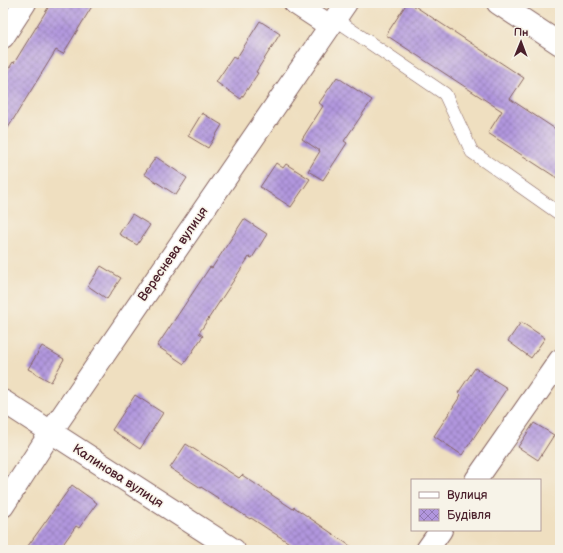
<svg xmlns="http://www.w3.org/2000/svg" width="563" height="553" font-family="'Balsamiq Sans',sans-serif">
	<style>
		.building { fill: url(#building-cross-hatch) }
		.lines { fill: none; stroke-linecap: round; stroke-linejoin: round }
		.lane-casing { stroke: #84625f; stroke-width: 14 }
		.street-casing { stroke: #84625f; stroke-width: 24 }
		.secondary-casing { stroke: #84625f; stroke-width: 24 }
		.lane { stroke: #fff; stroke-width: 13 }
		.street { stroke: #fff; stroke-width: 22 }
		.secondary { stroke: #fff; stroke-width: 22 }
		.labels { text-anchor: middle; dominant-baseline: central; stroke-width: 3; stroke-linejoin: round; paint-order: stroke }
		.street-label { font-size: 13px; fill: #4a1f2b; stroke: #f7f3e8 }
	</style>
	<defs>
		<pattern id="building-cross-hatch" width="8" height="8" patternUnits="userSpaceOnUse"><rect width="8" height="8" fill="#b196de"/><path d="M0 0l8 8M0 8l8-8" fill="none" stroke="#927ab4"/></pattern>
	</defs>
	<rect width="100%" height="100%" fill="#f7f3e8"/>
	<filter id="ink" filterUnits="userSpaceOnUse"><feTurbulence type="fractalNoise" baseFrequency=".025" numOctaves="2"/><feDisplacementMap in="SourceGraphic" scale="8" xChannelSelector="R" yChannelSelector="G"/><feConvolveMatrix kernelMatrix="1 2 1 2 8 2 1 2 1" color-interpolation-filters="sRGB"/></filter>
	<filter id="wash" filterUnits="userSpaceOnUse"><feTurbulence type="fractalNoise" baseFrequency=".012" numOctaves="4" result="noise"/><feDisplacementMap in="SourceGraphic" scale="16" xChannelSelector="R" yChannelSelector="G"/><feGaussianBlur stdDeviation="0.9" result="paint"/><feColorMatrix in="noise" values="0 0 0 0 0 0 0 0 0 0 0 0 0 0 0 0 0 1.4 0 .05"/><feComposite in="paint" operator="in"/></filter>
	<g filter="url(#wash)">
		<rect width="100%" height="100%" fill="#efdfc0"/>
		<g id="blocks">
			<!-- building -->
			<path class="building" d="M51,3H94L63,54L56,50L3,136V78L13,62L14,63Z
				M407,3H410L524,78L510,99L560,132V180L488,133L502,111L386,35Z
				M260,21L280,34L256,72L258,73L241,99L216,82L233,57L236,59Z
				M337,77L372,100L344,141L347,143L323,180L308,171L320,151L302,139L323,106L319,103Z
				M202,113L222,125L208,148L188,136Z
				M156,157L187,178L176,195L144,174Z
				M276,163L283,168L286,164L310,179L291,207L260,187Z
				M132,214L150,225L137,245L119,234Z
				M244,219L267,234L252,258L249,257L199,333L203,336L184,364L157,346L210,267L212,268Z
				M101,266L121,278L107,299L88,286Z
				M521,322L545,338L531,358L508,341Z
				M42,346L64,359L51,382L28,369Z
				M475,368L507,388L462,455L434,436L461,395L458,393Z
				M135,395L163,413L140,449L112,430Z
				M534,423L554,435L538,460L518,447Z
				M186,444L239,478L242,475L293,509L294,507L356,550H300L251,518L250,519L201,487V488L170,468Z
				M72,485L97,503L79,528L76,526L59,550H25Z"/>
		</g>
	</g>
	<g filter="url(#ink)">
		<use href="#blocks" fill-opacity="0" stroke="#84625f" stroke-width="1"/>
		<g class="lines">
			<!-- lane casing -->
			<g class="lane-casing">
				<path id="lane" d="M335,19L445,94L472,152L560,214"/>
			</g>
			<!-- street casing -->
			<g class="street-casing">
				<path id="street" d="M295,3L330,26
					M3,37L25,3
					M3,401L234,550
					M476,480L560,360
					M3,506L51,432L346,3
					M427,550L441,530"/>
			</g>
			<!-- secondary casing -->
			<g class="secondary-casing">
				<path id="secondary" d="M498,3L560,44"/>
			</g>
			<!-- lane -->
			<use href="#lane" class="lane"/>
			<!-- street -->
			<use href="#street" class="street"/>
			<!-- secondary -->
			<use href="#secondary" class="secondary"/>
		</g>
	</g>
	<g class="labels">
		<!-- street labels -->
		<g class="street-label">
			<text transform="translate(173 254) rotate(-55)">Вереснева вулиця</text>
			<text transform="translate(118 476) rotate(33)">Калинова вулиця</text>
		</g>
	</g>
	<!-- margin -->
	<rect width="563" height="553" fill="none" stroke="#f7f3e8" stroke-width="16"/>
	<!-- legend -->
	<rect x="411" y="479" width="130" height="52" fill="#f7f3e8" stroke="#b29e9c"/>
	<rect x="419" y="492" width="20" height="6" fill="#ffffff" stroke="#b29e9c"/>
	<text x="447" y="499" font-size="12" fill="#4a1f2b">Вулиця</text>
	<rect x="419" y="509" width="20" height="12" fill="url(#building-cross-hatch)" stroke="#b29e9c"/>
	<text x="447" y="519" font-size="12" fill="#4a1f2b">Будівля</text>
	<!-- north arrow -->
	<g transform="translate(521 42) rotate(1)" stroke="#f7f3e8" stroke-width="3" paint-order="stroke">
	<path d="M0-3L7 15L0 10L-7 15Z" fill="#4a1f2b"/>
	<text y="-6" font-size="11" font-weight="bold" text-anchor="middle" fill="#4a1f2b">Пн</text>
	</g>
</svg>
